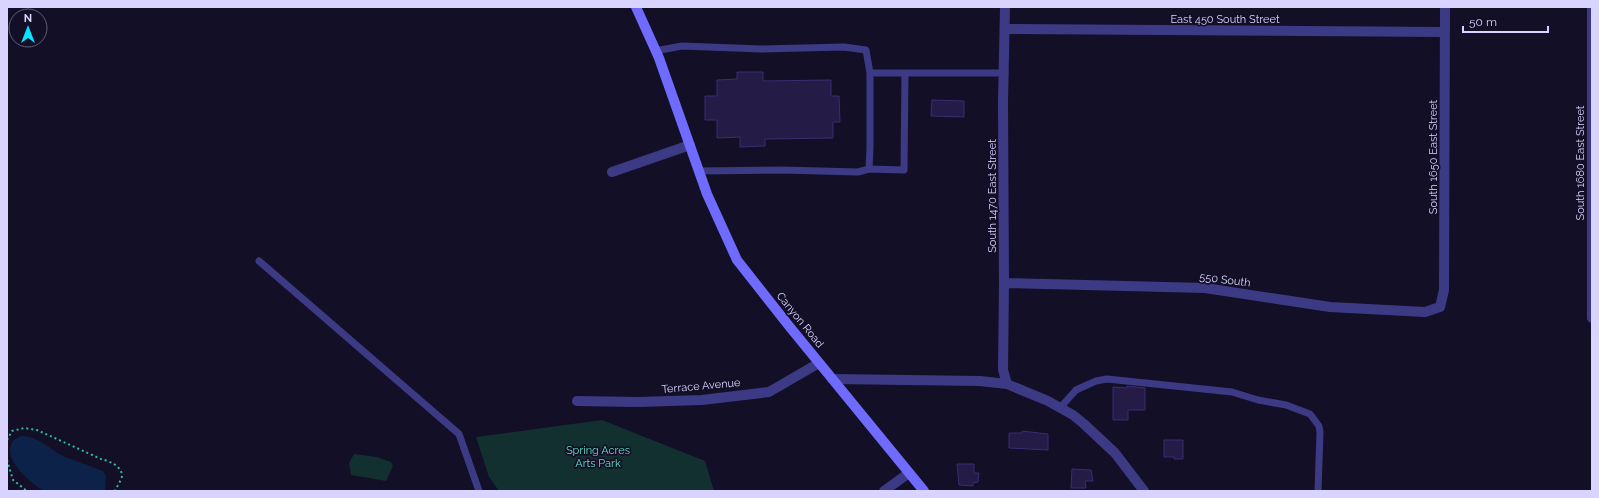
<svg xmlns="http://www.w3.org/2000/svg" width="1599" height="498" font-family="Raleway,sans-serif">
	<style>
		.green { fill: #12302f }
		.water { fill: #0c2248 }
		.building { fill: #241b47; stroke: #3b2d73 }
		.lines { fill: none; stroke-linecap: round; stroke-linejoin: round }
		.path { stroke: #2fb8b0; stroke-width: 2; stroke-dasharray: 2 3; stroke-linecap: butt }
		.lane { stroke: #3d3a85; stroke-width: 7 }
		.street { stroke: #3d3a85; stroke-width: 10 }
		.secondary { stroke: #6f6bff; stroke-width: 10 }
		.labels { text-anchor: middle; dominant-baseline: central; stroke-width: 3.5; stroke-linejoin: round; paint-order: stroke }
		.street-label { font-size: 11px; fill: #d9d4ff; stroke: #130f26 }
		.park-label { font-size: 11px; fill: #5fe0c0; stroke: #130f26 }
	</style>
	<rect width="100%" height="100%" fill="#130f26"/>
	<!-- green -->
	<path class="green" d="M602,420L705,461L714,491H499L489,477L476,437Z
		M354,454L377,457L391,462L393,466L386,481L351,475L349,463Z"/>
	<!-- water -->
	<path class="water" d="M21,436C39,436 50,450 65,457C78,462 91,466 103,471L106,476L105,491H44C32,484 0,458 13,441C14,439 19,438 21,436Z"/>
	<!-- building -->
	<path class="building" d="M737,72H763V81L831,80V96H839L840,122H833V138L765,139V146L740,147V137L717,138V120H705V96H717V80L737,79Z
		M932,100L964,101V117L931,116Z
		M1127,386L1145,388V410H1128V420H1113V387L1127,388Z
		M1022,431L1048,434V450L1009,448V433H1022Z
		M1164,440H1183V459H1174V457H1164Z
		M957,464H974V473H979L978,482L973,483V486L959,485Z
		M1072,469L1091,470L1093,481H1085L1086,488H1071Z"/>
	<g class="lines">
		<!-- path -->
		<path class="path" d="M7,440L12,431L24,428L37,430L101,459C109,461 122,466 122,476C121,481 117,486 115,491
			M7,460L13,480L27,491"/>
		<!-- lane -->
		<path class="lane" d="M655,51L682,46L761,49L844,47L866,50L870,73
			M869,169L904,170L905,73
			M699,171L782,170L858,172L869,169L870,148V73H1005
			M259,261L459,434L479,491
			M1060,408L1076,390L1096,381L1107,379L1232,392L1258,400L1286,405L1310,414L1319,426L1320,432L1318,491"/>
		<!-- street -->
		<path class="street" d="M1005,7L1003,102L1004,283L1003,370L1007,384
			M1592,7V318
			M1005,29L1445,32
			M612,172L690,145
			M1004,283L1205,288L1330,307L1425,312L1440,307L1444,290L1445,7
			M832,379L980,381L1007,384L1048,401L1073,415L1084,424L1115,453L1144,491
			M577,401L638,402L702,400L769,392L819,363
			M884,491L909,473"/>
		<!-- secondary -->
		<path class="secondary" d="M636,7L659,58L707,194L737,260L789,326L924,491"/>
	</g>
	<g class="labels">
		<!-- street labels -->
		<g class="street-label">
			<text x="1225" y="19">East 450 South Street</text>
			<text transform="translate(1433 157) rotate(-90)">South 1650 East Street</text>
			<text transform="translate(1580 163) rotate(-90)">South 1680 East Street</text>
			<text transform="translate(992 196) rotate(-90)">South 1470 East Street</text>
			<text transform="translate(1225 280) rotate(7)">550 South</text>
			<text transform="translate(800 320) rotate(51)">Canyon Road</text>
			<text transform="translate(701 386) rotate(-5)">Terrace Avenue</text>
		</g>
		<!-- park labels -->
		<g class="park-label">
			<text x="598" y="450">Spring Acres<tspan x="598" dy="13">Arts Park</tspan></text>
		</g>
	</g>
	<!-- border -->
	<rect width="1599" height="498" fill="none" stroke="#d9d4ff" stroke-width="16"/>
	<!-- north arrow -->
	<g transform="translate(28 28)"><circle r="19" fill="#130f26" stroke="#625e7d"/>
	<path d="M0-3L7 15L0 10L-7 15Z" fill="#00e5ff"/>
	<text y="-6" font-size="11" font-weight="bold" text-anchor="middle" fill="#d9d4ff">N</text>
	</g>
	<!-- scale -->
	<path d="M1463 26v6h85v-6" fill="none" stroke="#d9d4ff" stroke-width="2"/>
	<text x="1469" y="26" font-size="12" fill="#d9d4ff" stroke="#130f26" stroke-width="3" paint-order="stroke">50 m</text>
</svg>
